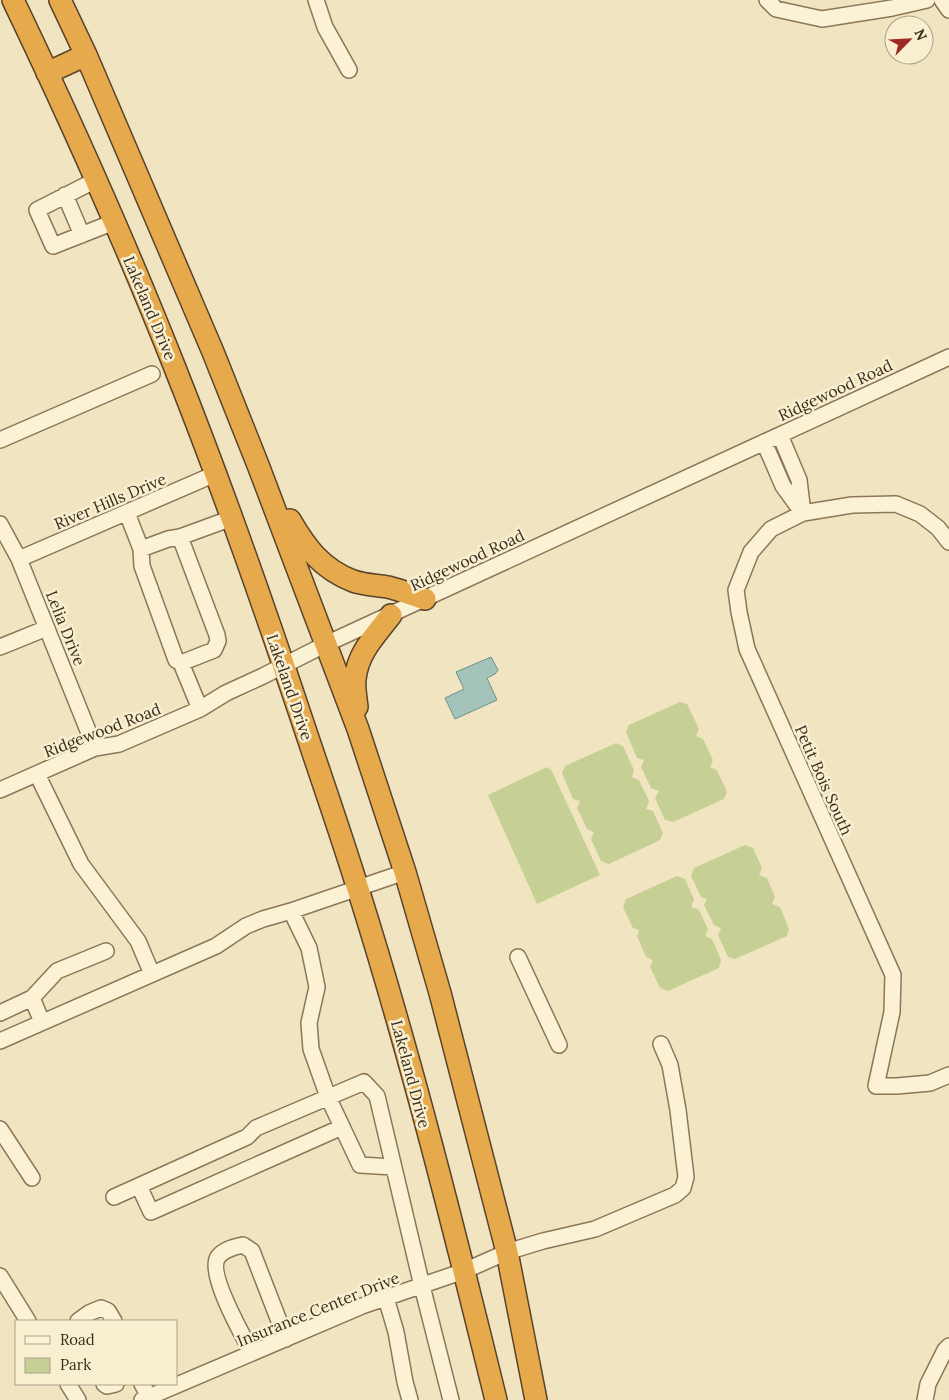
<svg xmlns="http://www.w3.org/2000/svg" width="949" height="1400" font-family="Lora,serif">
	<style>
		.green { fill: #c6d094 }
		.water { fill: #a4c3bb; stroke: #6a928a }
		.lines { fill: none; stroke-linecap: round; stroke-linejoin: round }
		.minor-casing { stroke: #8c7657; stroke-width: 18 }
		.highway-casing { stroke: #59432c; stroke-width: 24 }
		.minor { stroke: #fbf2d5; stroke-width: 15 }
		.highway { stroke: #e6aa4c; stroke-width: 21 }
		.labels { text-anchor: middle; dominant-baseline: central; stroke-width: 5; stroke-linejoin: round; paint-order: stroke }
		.street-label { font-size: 16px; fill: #3a2d1d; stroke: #f8efd1 }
	</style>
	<rect width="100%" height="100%" fill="#f1e5c1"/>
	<!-- green -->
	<path class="green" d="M680,702L687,704L699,729L696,736L703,739L713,760L710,767L717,770L727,792L724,799L673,822L665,820L655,798L659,791L651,788L641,767L644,760L637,758L626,732L629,725Z
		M616,743L623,746L634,770L632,777L639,780L649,801L646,809L653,811L663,833L660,840L609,864L601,861L591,839L594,832L587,829L577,808L580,801L573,799L562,773L565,766Z
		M547,767L552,771L600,875L537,904L488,795Z
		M745,845L753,848L762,868L759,875L767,878L775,897L772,904L780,907L789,929L787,936L735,959L728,957L718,935L721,928L714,925L704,905L707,899L701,897L691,876L694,868Z
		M677,876L685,879L694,899L691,907L699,910L708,929L705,936L712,939L721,960L719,968L668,991L660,988L650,967L653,960L646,957L637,936L639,930L633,928L623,907L626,899Z"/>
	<!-- water -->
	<path class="water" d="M491,657L498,670L495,674L487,678L497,700L455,719L445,698L464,689L456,672Z"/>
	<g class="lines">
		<!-- minor casing -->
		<g class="minor-casing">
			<path id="minor" d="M316,0L325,27L349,70
				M767,0L776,9L822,19L892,8L927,0
				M942,0L949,10
				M96,180L37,210L53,246L114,222
				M65,195L82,235
				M780,435L799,480L803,513
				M0,440L152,374
				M764,442L783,486L802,512
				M127,513L141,549
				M0,524L19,559L95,748
				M180,537L232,518
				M949,542L938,528L920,514L896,504L852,505L803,513L771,529L751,552L736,590L739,612L747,649L893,975L892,1012L876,1086H897L930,1083L949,1075
				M19,559L215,474
				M0,647L47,628
				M181,663L214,650L218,641L217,635L180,537L168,539L141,549L142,566L176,660L181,663L200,709
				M37,774L81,864L138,941L152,974
				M0,790L95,748L119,744L200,709L226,693L263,676L326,644L949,357
				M291,911L309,948L317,987L309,1023L311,1049L328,1097L360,1165L393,1167
				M518,957L559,1045
				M0,1013L32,998
				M42,1022L32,998L57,971L106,951
				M0,1041L216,946L246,926L263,919L291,911L405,872
				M0,1129L32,1178
				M139,1186L151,1212L342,1127
				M114,1197L247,1137L256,1128L263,1125L364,1082L377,1096L422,1286L451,1400
				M0,1276L28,1321
				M386,1298L396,1332L405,1382L410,1400
				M78,1321L89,1313L101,1308L108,1311L114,1321
				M252,1353C243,1336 207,1273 218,1257C224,1249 235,1247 243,1245L252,1251L286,1339
				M68,1384L78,1400
				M104,1384L107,1386L116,1384
				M142,1384L149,1397
				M142,1400L362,1306L464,1271L507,1252L543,1241L595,1229L675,1195L683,1188L686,1177L678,1110L670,1065L661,1044
				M925,1400L928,1384L945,1350L949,1346"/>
		</g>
		<!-- highway casing -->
		<g class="highway-casing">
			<path id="highway" d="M13,0C71,121 126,244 175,368C222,486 264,606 304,726C322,780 341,834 358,889C411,1057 454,1229 496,1400
				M60,0L86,55L213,352L258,465L358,729L405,872L440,993L507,1252L536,1400
				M47,73L86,55
				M290,520C306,548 322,569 353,581C365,585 376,585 388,587C400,590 413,595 425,599
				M357,707C356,698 354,688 355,679C358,652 375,636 391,615"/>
		</g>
		<!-- minor -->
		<use href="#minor" class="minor"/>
		<!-- highway -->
		<use href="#highway" class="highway"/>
	</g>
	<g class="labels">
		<!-- street labels -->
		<g class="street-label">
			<text transform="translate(150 308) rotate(67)">Lakeland Drive</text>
			<text transform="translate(835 390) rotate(-25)">Ridgewood Road</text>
			<text transform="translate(110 501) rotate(-23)">River Hills Drive</text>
			<text transform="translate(467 560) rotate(-25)">Ridgewood Road</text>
			<text transform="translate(66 628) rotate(68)">Lelia Drive</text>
			<text transform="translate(290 687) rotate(71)">Lakeland Drive</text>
			<text transform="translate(102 730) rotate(-21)">Ridgewood Road</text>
			<text transform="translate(824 780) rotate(66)">Petit Bois South</text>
			<text transform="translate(411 1074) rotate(75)">Lakeland Drive</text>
			<text transform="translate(318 1309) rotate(-22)">Insurance Center Drive</text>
		</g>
	</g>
	<!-- legend -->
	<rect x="15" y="1320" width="162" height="65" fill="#f8efd1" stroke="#aca189"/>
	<rect x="25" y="1336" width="25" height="8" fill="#fbf2d5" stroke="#aca189"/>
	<text x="60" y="1345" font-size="15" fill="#3a2d1d">Road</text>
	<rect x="25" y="1358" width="25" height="15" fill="#c6d094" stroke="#aca189"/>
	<text x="60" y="1370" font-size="15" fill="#3a2d1d">Park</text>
	<!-- north arrow -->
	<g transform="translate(909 40) rotate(66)"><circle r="24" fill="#f8efd1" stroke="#aca189"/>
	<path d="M0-4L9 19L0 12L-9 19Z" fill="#9f2923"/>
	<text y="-8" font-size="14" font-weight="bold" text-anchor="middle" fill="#3a2d1d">N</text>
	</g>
</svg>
